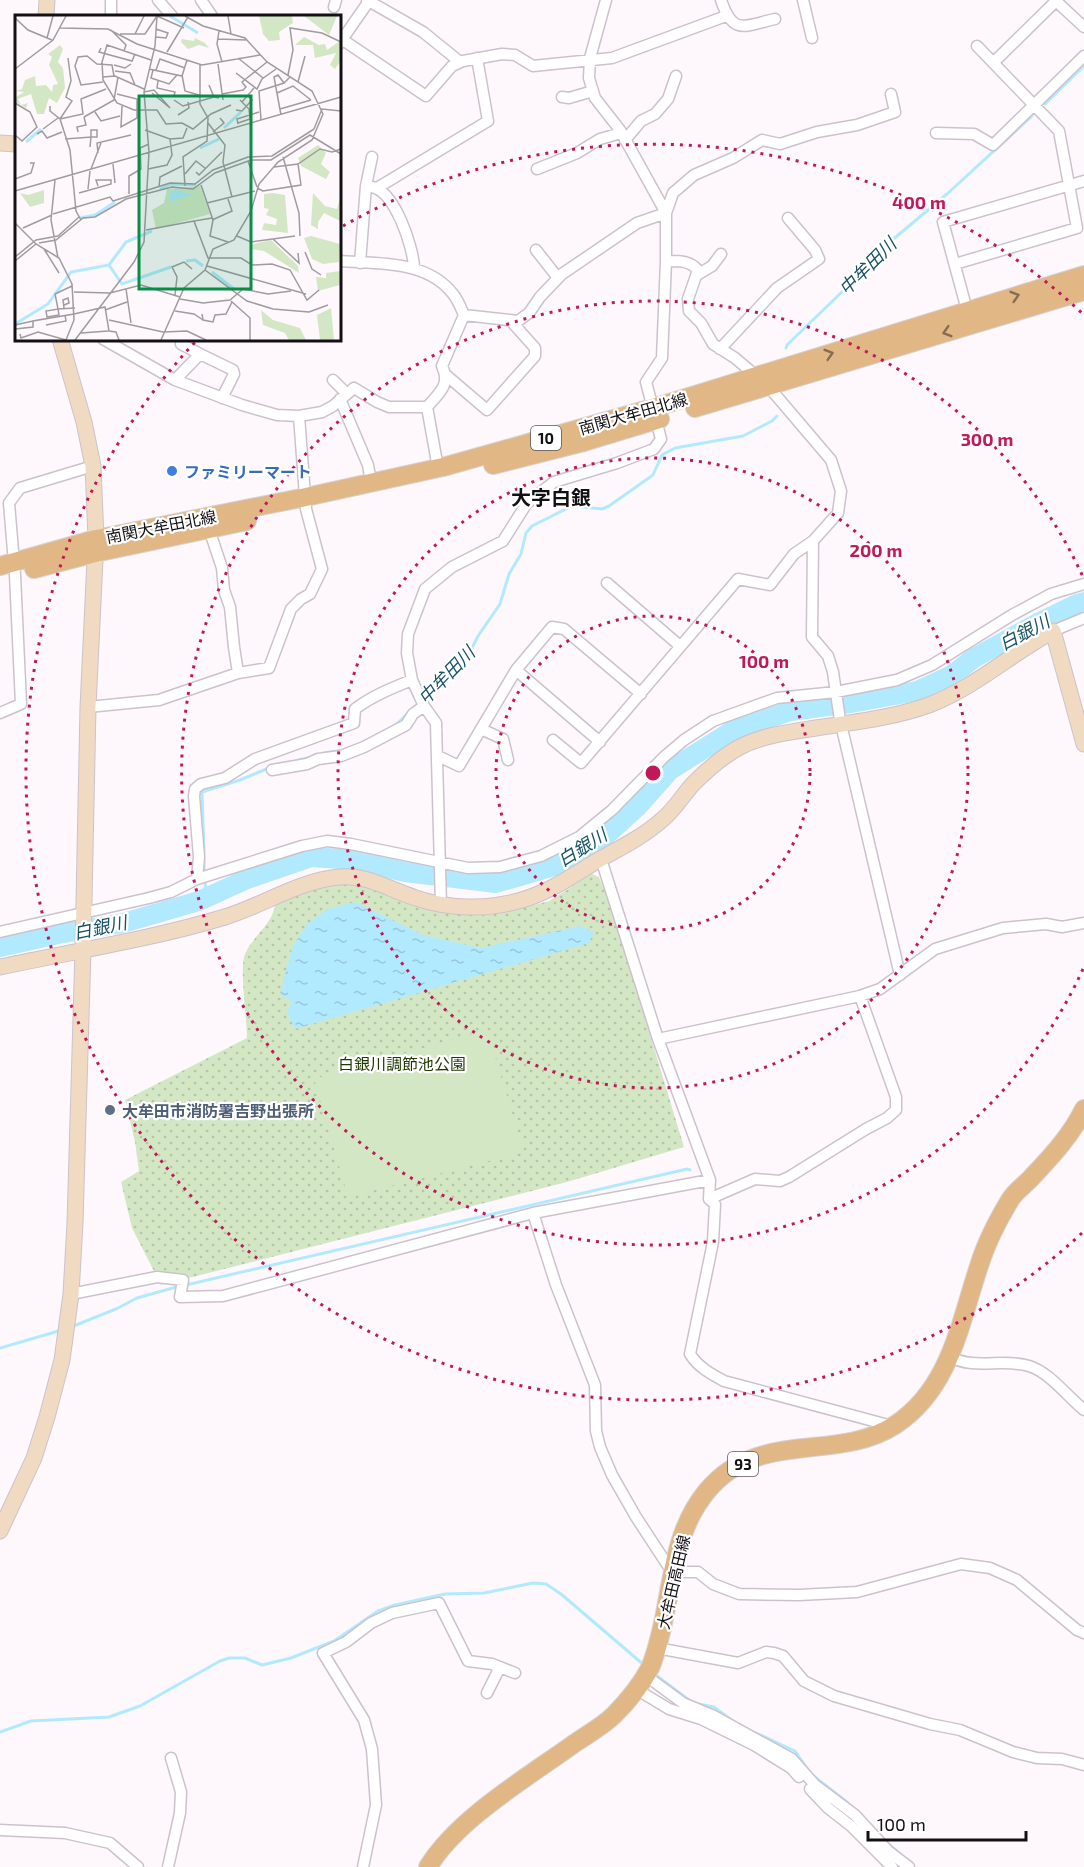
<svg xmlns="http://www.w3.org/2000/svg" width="1084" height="1867" font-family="'Exo 2','Noto Sans JP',sans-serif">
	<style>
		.park { fill: url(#park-dots) }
		.pitch { fill: #d4e7c5 }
		.water { fill: url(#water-ripples) }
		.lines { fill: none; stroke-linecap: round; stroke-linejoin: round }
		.stream { stroke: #b1e9fe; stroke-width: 3 }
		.river { stroke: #b1e9fe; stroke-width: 20 }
		.street-casing { stroke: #ccc2cb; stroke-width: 13 }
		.secondary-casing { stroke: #ccc2cb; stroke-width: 17 }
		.primary-casing { stroke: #d5d4d5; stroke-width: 20 }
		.street { stroke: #fff; stroke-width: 10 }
		.secondary { stroke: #f0dbc2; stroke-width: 15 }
		.primary { stroke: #e1b785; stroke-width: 18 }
		.oneway { stroke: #846c52 }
		.ring { fill: none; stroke: #c2185b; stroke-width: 3; stroke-dasharray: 3 6 }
		.shop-dot { fill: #3f7fe0; stroke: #fff; stroke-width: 2 }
		.service-dot { fill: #5c6f8a; stroke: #fff; stroke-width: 2 }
		.labels { text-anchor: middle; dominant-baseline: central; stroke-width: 4.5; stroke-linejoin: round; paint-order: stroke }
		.shield { fill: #fff; stroke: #5a585a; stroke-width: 1.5 }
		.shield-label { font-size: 15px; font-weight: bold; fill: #131013 }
		.street-label { font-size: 16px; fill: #131013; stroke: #fff }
		.shop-label { font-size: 16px; font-weight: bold; fill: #366cbe; stroke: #fff; text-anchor: start }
		.park-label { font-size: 16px; fill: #1e3800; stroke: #fff }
		.service-label { font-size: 16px; font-weight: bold; fill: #4e5e75; stroke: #fff; text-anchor: start }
		.water-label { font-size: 18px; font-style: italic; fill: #175264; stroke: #fff }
		.quarter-label { font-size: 20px; font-weight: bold; fill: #131013; stroke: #fff }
		.inset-river { fill: none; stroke: #b1e9fe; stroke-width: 3 }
		.inset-road { fill: none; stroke: #a09b9f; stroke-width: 1.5 }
		.view { fill: #0a8b47; fill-opacity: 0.15; stroke: #0a8b47; stroke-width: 3 }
		.inset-edge { fill: none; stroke: #131013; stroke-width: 3 }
		.centre { fill: #c2185b; stroke: #fff; stroke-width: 3 }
		.ring-label { font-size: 18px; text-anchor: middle; font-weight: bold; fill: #c2185b; stroke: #fff; stroke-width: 4.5; stroke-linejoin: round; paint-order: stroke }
	</style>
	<defs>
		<pattern id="park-dots" width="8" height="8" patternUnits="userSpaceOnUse" patternTransform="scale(1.5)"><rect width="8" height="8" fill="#d4e7c5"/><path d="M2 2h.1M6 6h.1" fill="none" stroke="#b5c5a8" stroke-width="1.8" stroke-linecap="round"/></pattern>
		<pattern id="water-ripples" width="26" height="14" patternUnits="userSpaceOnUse" patternTransform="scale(1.5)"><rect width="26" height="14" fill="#b1e9fe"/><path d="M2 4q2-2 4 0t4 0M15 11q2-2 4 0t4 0" fill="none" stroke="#97c7d9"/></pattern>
	</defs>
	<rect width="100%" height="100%" fill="#fef8fd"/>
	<!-- park -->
	<path class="park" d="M592,874L599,877L612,909L684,1147L567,1182L161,1285L132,1228L121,1182L139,1171L135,1142L125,1100L247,1038C247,1018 239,969 245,954C253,935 275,923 275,902L326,884L355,883L462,912L489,915L507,912L549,901Z"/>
	<!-- pitch -->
	<path class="pitch" d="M487,1030L524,1152L348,1197L314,1079Z"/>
	<!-- water -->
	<path class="water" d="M355,902L423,935L481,948L580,926L594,932L589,943L295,1029L287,1012L292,1002L280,994L292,948L307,924L328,909Z"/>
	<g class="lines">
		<!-- stream -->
		<path class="stream" d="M1045,104L1084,66
			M786,348L787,345L844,290L884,247L947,194L1032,116
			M423,698L470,657L471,650L478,636L500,604L509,574L521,554L526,533L532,526L572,506L602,509L609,506L653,475L662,455L675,448L743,436L772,421L777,416
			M396,725L408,713
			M324,753L344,750
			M298,760L312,757
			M204,853L202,792L240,780L271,767
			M204,859V874
			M205,880L206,898
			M186,1285L687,1169L690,1170
			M71,1327L116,1309L137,1298L180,1286
			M0,1348L62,1330
			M653,1673L693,1703L714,1707L734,1722
			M0,1732L31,1721L109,1717L140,1706L220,1661L229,1658H245L262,1665L291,1658L334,1641L378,1611L395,1605L445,1594L484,1593L533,1583L546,1584L561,1594L644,1665
			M756,1733L795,1751L811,1774L847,1802
			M885,1841L900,1854"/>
		<!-- river -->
		<path class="river" d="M0,947L58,934L123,923L199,901L247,879L311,857L355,860L405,872L496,883L558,865L604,837L638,806L670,770L732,731L790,711L851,703L917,691L952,675L974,658L1036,624L1077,604L1084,602"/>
		<!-- street casing -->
		<g class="street-casing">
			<path id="street" d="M158,0L172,16
				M201,0L212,16
				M367,0L423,32L460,62
				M606,0L590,58L589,78L595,98L620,130L666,213
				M721,0C733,36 744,26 775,19
				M803,0L812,38
				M1056,1L1084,27
				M334,7L336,0
				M111,16V0
				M343,40L426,96L452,66L463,61L502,54L515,55L533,66L612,58L726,16
				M339,44L369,1
				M993,63L1057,0
				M562,97L569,98L593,91
				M936,133L974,134L993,145L1084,56
				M625,140L641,121L655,114L668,99L676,76
				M537,169L577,153L600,139L621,133
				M372,187C395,191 413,247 414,267
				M377,188L488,121L477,58
				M536,250L558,278
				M339,261C378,264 427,260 453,294C458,300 461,308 464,315
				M360,263L366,186L372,157
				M955,264L1077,228L1059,131L977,46
				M697,275L712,266L721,254
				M967,310L943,222L1084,181
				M464,315L518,321L529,313L540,297L562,274L637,223L666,213
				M103,339L175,380L242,405L277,415L299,416L322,412L333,406L354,388L377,402L389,407H427C439,393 451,385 442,366L464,315
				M181,344L200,354
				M720,349L777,288L819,259L815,250L788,218
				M446,375L487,410L535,356V348L511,321
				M175,380L200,354L233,370L234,374L222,398
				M333,380L347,394
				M340,399L368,465L371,482
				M427,407L438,468
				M209,529L222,568L224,590L230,607L234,647L238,673
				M813,541L812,637L828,656L833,672L840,720L900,975
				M607,583L680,646
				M1053,631L1084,618
				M516,670L600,742
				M88,707L159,700L238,673L269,668L291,609L301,599L310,594L322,569L306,509L299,416
				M0,713L21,704L15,575L9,503L20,488L93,466
				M481,729L503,739L508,760
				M553,740L581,763L738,579L770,585L794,554L813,541L838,513L841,491L831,460L768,386L735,358L713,344L701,323L689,311L688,299L698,270C689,260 679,261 666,261
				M438,756L459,766L516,670L552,627L564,629L641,694
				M272,770L307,764L318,759L341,756L364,747L406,725L413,714L424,706
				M601,859L658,1039L710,1180L709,1199L715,1204L713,1242L690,1354C698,1367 711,1374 724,1381L892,1426
				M197,879L199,857L194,796L195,789L201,784L225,778L255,759L354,723L355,709C372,696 392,688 412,680
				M441,904L436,723L424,706L412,680L407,653L408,634L425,589L452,567L503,541L527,503L554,482L617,463L654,449L661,439L646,382L662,358L666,261V213L673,193L694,175L733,158L762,140L780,144L817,132L857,125L895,112L891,94
				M0,932L149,898L171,892L197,879L302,846L327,841L351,844L468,868L500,867L541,856L579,837L612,810L664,757L684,740L713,721L777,698L836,692L897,680L932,665L1012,615L1051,594L1084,584
				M658,1039L860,996L880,989L935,949L1003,928L1046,924L1062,927L1084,923
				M710,1180L533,1213L556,1285L595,1385L596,1431L600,1447L612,1475L636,1517L672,1572H698L713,1584L739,1594L799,1595L857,1592L961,1564L990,1568L1017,1580L1077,1630L1084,1633
				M709,1199L755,1179L780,1181L789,1177L866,1129L887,1118L896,1110V1097L860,996
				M71,1294L157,1277L183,1280L180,1297L223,1296L533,1213
				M951,1357C974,1370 1003,1358 1029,1366C1049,1372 1067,1396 1084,1410
				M657,1648L738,1663L766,1652L774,1653L783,1656L804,1681L834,1696L930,1724L960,1730L1013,1752L1037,1758L1062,1759L1084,1765
				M645,1675L683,1703L712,1715L792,1759L815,1785L855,1815L888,1851L909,1867
				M636,1689L669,1709L701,1719L754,1745L791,1768L799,1777
				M487,1693L500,1667
				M810,1789L828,1808L851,1826L892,1867
				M0,1830L65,1833L110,1843L138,1867
				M168,1867L180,1813L181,1792L171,1758
				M363,1867L376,1805L372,1749L364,1720L323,1653L346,1642L371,1623L392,1613L439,1603L468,1661L492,1664L515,1673"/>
		</g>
		<!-- secondary casing -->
		<g class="secondary-casing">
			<path id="secondary" d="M46,16L47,0
				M0,143L16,144
				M0,967C75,951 152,939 225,917C264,905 298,881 339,877C367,874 390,890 416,898C448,909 486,910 518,901C546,894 571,877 595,862C618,849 643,837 663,819C675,809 683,795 693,784C706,771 722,757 738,748C762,735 790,732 816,728C854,722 893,718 929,705C974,688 1011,654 1053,631L1084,744
				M0,1531L34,1458L47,1417L62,1360L71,1294L75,1223L83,949L88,707L96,539L93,466L84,422L60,339"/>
		</g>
		<!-- primary casing -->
		<g class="primary-casing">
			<path id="primary" d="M695,408L1084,291
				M493,465L584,442L660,419
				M0,566L96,539L306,497L443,467L653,408L1084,275
				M34,569L95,553L247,521
				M428,1867C458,1818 528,1777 575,1743C588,1734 603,1726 614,1715C627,1702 641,1685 650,1668C655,1657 658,1644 661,1632C673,1583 673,1532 707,1491C759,1428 836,1463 895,1425C951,1388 960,1322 980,1263C987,1241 998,1220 1010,1200C1015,1191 1025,1185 1032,1177C1052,1156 1072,1134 1084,1109"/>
		</g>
		<!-- street -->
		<use href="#street" class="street"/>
		<!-- secondary -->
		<use href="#secondary" class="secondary"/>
		<!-- primary -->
		<use href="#primary" class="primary"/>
	</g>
	<!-- one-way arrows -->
	<defs><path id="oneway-chevron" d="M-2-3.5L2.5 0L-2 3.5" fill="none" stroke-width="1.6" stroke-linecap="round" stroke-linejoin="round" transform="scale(1.5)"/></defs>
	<g class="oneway">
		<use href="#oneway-chevron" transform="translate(1015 296) rotate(-17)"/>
		<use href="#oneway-chevron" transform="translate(947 332) rotate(163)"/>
		<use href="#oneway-chevron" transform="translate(829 354) rotate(-17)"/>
	</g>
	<!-- distance rings -->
	<g class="ring">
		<circle cx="653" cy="773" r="157"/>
		<circle cx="653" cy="773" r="315"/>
		<path d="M1083 969A472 472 0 1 1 1083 577"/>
		<path d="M1082 1233A629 629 0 0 1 197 340M343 226A629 629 0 0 1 1082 313"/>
	</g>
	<!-- markers -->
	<circle class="shop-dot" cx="172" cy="471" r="6"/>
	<circle class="service-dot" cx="110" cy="1110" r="6"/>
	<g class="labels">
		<!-- shield labels -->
		<g class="shield">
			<rect x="531" y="426" width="30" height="24" rx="4.5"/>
			<rect x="728" y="1452" width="30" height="24" rx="4.5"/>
		</g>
		<g class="shield-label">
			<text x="546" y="438">10</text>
			<text x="743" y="1464">93</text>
		</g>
		<!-- street labels -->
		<g class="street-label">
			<text transform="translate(633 413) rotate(-16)">南関大牟田北線</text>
			<text transform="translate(161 526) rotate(-11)">南関大牟田北線</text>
			<text transform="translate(673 1582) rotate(-77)">大牟田高田線</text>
		</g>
		<!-- shop labels -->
		<g class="shop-label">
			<text x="184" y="471">ファミリーマート</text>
		</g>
		<!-- park labels -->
		<g class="park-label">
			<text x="402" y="1063">白銀川調節池公園</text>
		</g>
		<!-- service labels -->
		<g class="service-label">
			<text x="122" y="1110">大牟田市消防署吉野出張所</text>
		</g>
		<!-- water labels -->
		<g class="water-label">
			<text transform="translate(867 266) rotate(-45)">中牟田川</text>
			<text transform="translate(1024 632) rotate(-28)">白銀川</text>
			<text transform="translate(446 675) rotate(-46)">中牟田川</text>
			<text transform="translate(582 847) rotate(-32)">白銀川</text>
			<text transform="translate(100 927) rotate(-12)">白銀川</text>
		</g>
		<!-- quarter labels -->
		<g class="quarter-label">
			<text x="551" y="497">大字白銀</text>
		</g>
	</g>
	<!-- overview -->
	<g transform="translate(15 15)">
		<rect width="326" height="326" fill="#fef8fd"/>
		<path d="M244,1H277L278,8L264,17L265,25L254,26L248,19ZM289,1H322L314,20ZM289,22L304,30L310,29L312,35L325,26V47L320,54L315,50L321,38L300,43L298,30H280ZM180,23L190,28L194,33L184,30L173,34L166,27L167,24L179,26ZM45,30L48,34L43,47L48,53L50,73L42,88L34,83L29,99H22L16,79L3,84L6,90L13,88L11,93L1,87V82L9,77L0,76L7,74L10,65L20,61L21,71L31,70L37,77L38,70L43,69L34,50L37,42L33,39ZM303,130L311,138L306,149L315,157L311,164L286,151L283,143ZM29,175V188L15,192L5,178L13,180ZM258,178L270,180L273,218L247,215L249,208L261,210L262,204L251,200L254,194L249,193V179ZM298,178L310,191L322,194L325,183V206L309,198L303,207V214L296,210ZM296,221L325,229L324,247L308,249L297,244L289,223ZM256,225L283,251L284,258L249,236L236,234L238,229ZM325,256V270L303,276L301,262L311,263V258ZM316,293L319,325H305L302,300ZM246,295L258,305L285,313L291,325H274L270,318L248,310Z" fill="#d4e7c5"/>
		<path d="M185,171L195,199L141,214L137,195L149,188L152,174Z" fill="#d4e7c5"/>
		<path d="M158 196a9 9 0 1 1 18 0a9 9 0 1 1-18 0Z" fill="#d4e7c5"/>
		<path d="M161,174L174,179L185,177L154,187V179Z" fill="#b1e9fe"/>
		<path class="inset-river" d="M155,1L183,18M209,113L226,97M11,127L26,114M185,133L204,124M145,174L156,169L181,170M65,203L80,200L100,187M137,216L111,227L94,250L107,269L156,252M171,246L180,245L188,251M197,257L219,274M0,309L33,289L56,257L94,250"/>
		<path class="inset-road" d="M142,1L169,13M213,1L216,19M0,3L13,15L37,25M45,13L93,14L122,29L187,50L245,40M96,15L111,30L109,36M204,16L202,29L207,47M105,19H130L142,1M120,19L129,1M141,22L151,23L153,18L141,14M32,23L38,1M203,24L231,25M86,33L84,37L117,46L120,39M152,37L173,2M223,43L248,63M136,45L92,30L87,47L88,65L102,88L119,95H142L151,109L167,108L178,114L196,99L216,90M203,49L208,85M99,50L110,53L116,49M0,54L38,25L51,1M134,54L167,61L172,45M138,55L136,63L154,69L162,60M141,55L145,44L170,53M100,56L115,58L120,70M221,58L242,74L247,64L261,54M167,60L170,76L187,81M273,60L278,35L275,13L307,18L326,27M88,62L100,61L129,74M143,66L142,73L160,77L159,81M88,67L66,70L60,51L63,42L72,41L82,49L97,50L99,61M283,67L290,41M194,70L199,82L204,83M129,77L139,75L155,93M137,78L155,93M262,78L278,71L296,85M102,79L122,84V103L106,112L107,91M207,79L228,75L231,72L227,67L252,47M159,85L168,91L199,82M227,87L239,73M0,88L15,97L22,112L7,126L0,120M35,91V96L45,104L55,135L61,196L66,205M265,94L296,85M221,95L227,96L237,85L233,81M80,97L86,106L105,101M163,100L174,93L173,87M266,100L259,62L263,60L269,68M69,102L99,85L103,62M45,104L57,86L51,82L56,66L53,43M45,104L68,99L66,84L91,74M246,105L244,76L269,68L275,62M193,108L210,130L208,147L217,182M223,108L235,104L234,94L225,85M223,109L222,104L244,97M28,114L43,103M299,114L307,94L326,96M130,115L155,124L168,123L172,113M63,117L62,112L71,110L69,102M198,117L209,108L205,103M22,119L27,116L32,123L47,117M76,122V115H82V122H76M50,124L76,122L75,132M83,138L82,128L116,120M268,142L284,198L285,221M233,146L242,172M98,149L100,168M259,152L283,149L305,134L317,137L326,134M76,154L86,128M133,154L152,150L157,140L155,124M181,157L184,160L207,137M170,159L181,146L190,153M0,164L16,158L19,148H15M40,165L36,205L43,243M186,170L198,205L195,221L213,227M170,171L168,142L192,126L193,103L185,89V50M144,172L145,162L167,151M242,173L248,176L286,170L283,149M73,174L75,156M0,176L326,82M64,178L96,169V165H81L83,171M114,179V161L126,154L125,133L134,129M98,186L155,168L180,169L198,155L233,142L257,141L299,114M192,188L240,176M38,199L95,182L98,186M197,203L179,206L193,243H226L237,250L257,249L275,255L292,285L304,275M197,205L217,196L213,184M0,208L21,229L44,243L57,269L59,305L51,325M8,213L37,200M131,215L179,206M222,221L236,227L280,221M258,224L284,248L283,238M24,228L41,225L68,203L80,202L111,184L157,172L178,174L200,158L236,145H256L295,120L326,139M29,234L44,258M290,237L297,254L306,260M0,242L21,225L43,221L64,202M0,246L21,229M192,251L291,279M190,255L232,286L258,294L294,297L313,290M57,271L40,279L43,294L60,293M111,274L116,308M59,277L95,278L126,270L165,282M160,280L162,262L157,252L169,247L177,254M165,284L188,288L215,285L228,274L253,279L276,276M216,286L235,303V325M49,290L54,288L53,283L48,285L49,293M43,294L44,300L32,302L31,296ZM90,295L112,287M160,296L179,299L188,305M59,299L90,292L94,316L101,317L104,325M187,299L188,305L198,307L200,300L211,299L217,287M94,305L148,317L172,316L191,325M0,310L18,306M31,310L51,306L50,300M0,314L18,312V306L59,299M66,318L93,316M5,319L6,323L23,317L51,325M60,325L119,247L129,227L134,137L129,77L140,31L142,1M146,325L169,273L190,255L198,234L219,225L236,196L244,169L263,147L297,125L308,99L297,76L252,47L230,23L188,11L170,1"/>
		<path class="view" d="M124,81H236V274H124Z"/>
		<rect width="326" height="326" class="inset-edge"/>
	</g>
	<circle cx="653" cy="773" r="9" class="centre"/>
	<g class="ring-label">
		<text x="919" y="209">400 m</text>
		<text x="987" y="446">300 m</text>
		<text x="876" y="557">200 m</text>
		<text x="764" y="668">100 m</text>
	</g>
	<!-- scale -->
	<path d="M868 1831v9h158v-9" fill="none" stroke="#131013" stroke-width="3"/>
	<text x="877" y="1831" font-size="18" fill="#131013" stroke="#ffffff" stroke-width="4.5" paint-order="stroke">100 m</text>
</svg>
